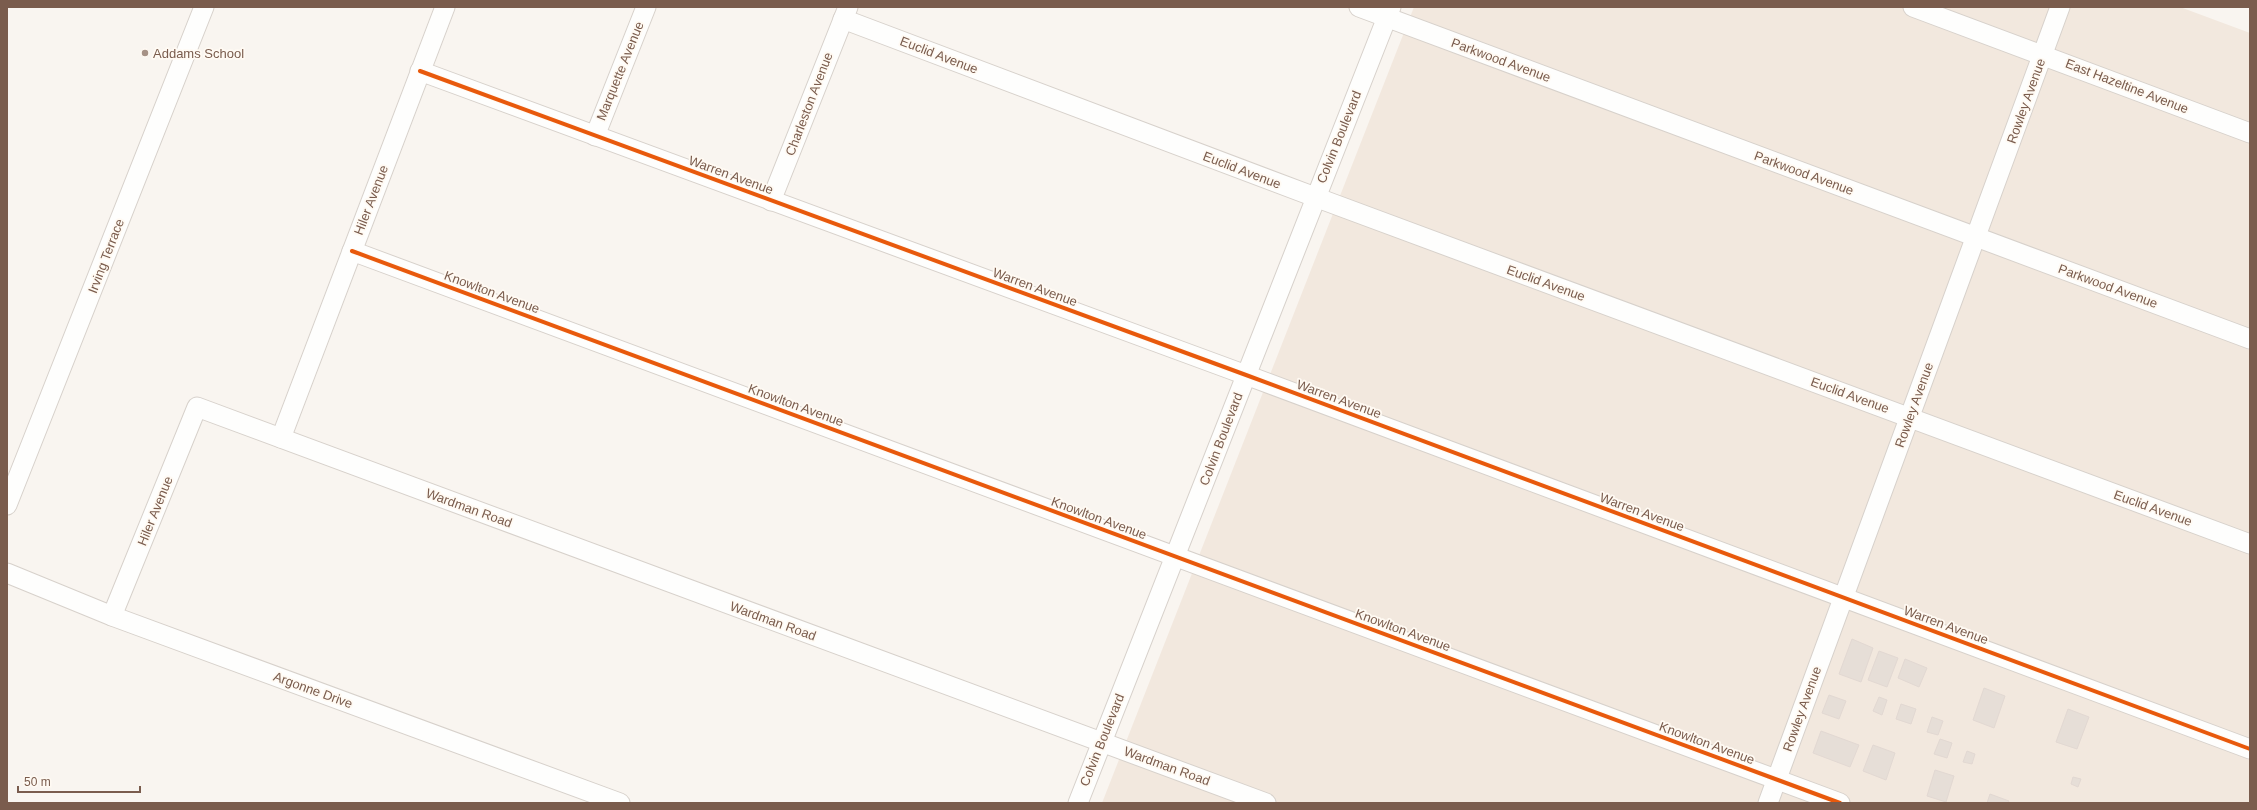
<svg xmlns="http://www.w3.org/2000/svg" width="2257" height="810" font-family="Arial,sans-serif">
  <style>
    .residential { fill: #f2e8de }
    .building { fill: #e6ded7; stroke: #e2d8d2 }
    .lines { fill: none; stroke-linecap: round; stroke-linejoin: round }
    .minor-casing { stroke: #d7d1cb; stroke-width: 21 }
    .minor { stroke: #fefefd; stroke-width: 19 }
    .cycleway-casing { stroke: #fffaf3; stroke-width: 6 }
    .cycleway { stroke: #e8590c; stroke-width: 4 }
    .poi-dot { fill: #a69286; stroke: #fffaf3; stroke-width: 1.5 }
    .labels { text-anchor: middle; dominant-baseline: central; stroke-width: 3.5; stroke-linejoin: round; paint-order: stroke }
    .poi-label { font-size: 13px; fill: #7a5c4d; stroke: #fffaf3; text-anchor: start }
    .street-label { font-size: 13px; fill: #7a5c4d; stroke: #fffaf3 }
  </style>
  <rect width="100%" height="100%" fill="#f9f5f0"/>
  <!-- residential -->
  <path class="residential" d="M1414,7H2180L2250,33V803H1102Z"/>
  <!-- building -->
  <g class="building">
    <path d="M1852,639L1873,648L1861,682L1839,674Z"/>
    <path d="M1879,651L1898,658L1887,687L1868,680Z"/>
    <path d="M1905,659L1927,668L1919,687L1898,678Z"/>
    <path d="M1984,688L2005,696L1994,728L1973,720Z"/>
    <path d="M1829,695L1846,701L1839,719L1822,713Z"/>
    <path d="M1879,697L1887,700L1882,715L1873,711Z"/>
    <path d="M1901,704L1916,709L1911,724L1896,719Z"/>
    <path d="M2068,709L2089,717L2077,749L2056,742Z"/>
    <path d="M1932,717L1943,721L1938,735L1927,732Z"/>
    <path d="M1821,731L1859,745L1850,767L1813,753Z"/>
    <path d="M1940,739L1952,743L1947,758L1934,754Z"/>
    <path d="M1873,745L1895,753L1886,780L1863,771Z"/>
    <path d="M1967,751L1975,754L1972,764L1963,762Z"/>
    <path d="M1935,770L1954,776L1946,802L1927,796Z"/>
    <path d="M2073,777L2081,779L2078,787L2071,784Z"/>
    <path d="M1990,794L2009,801L2008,803H1987Z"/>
  </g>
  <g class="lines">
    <!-- minor casing -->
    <g class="minor-casing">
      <g id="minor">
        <path d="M1359,7L2250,339"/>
        <path d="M1913,7L2250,133"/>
        <path d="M843,19L1315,197L2250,544"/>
        <path d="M420,71L1246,375L2250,749"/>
        <path d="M595,136L646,7"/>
        <path d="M771,201L848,7"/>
        <path d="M352,251L1840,803"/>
        <path d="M281,438L445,7"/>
        <path d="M7,505L204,7"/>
        <path d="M7,573L112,616L620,803"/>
        <path d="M112,616L197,407L1266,803"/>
        <path d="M1078,803L1391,7"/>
        <path d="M1768,803L2060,7"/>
      </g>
    </g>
    <!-- minor -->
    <use href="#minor" class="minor"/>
    <!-- cycleway casing -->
    <g class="cycleway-casing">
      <g id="cycleway">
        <path d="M420,71L1246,375L2250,749"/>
        <path d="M352,251L1840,803"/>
      </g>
    </g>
    <!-- cycleway -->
    <use href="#cycleway" class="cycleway"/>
  </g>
  <!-- markers -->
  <circle class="poi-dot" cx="145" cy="53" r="4"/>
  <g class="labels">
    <!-- poi labels -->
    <g class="poi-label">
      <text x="153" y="53">Addams School</text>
    </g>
    <!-- street labels -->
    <g class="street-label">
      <text transform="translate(939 55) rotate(21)">Euclid Avenue</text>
      <text transform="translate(1501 60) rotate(20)">Parkwood Avenue</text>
      <text transform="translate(620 71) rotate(-68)">Marquette Avenue</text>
      <text transform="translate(2127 86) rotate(21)">East Hazeltine Avenue</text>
      <text transform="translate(2026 101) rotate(-70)">Rowley Avenue</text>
      <text transform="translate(809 104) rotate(-69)">Charleston Avenue</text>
      <text transform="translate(1339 137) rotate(-68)">Colvin Boulevard</text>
      <text transform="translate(1242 170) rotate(21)">Euclid Avenue</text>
      <text transform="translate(1804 173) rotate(20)">Parkwood Avenue</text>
      <text transform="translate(731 175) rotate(20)">Warren Avenue</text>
      <text transform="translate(371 200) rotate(-69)">Hiler Avenue</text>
      <text transform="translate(106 256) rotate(-69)">Irving Terrace</text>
      <text transform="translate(1546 283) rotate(20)">Euclid Avenue</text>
      <text transform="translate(2108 286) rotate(20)">Parkwood Avenue</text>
      <text transform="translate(1035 287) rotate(20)">Warren Avenue</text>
      <text transform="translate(492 292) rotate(20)">Knowlton Avenue</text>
      <text transform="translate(1850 395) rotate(20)">Euclid Avenue</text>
      <text transform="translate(1339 399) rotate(20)">Warren Avenue</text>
      <text transform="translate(796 405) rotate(20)">Knowlton Avenue</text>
      <text transform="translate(1914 405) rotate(-70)">Rowley Avenue</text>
      <text transform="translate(1221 439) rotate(-69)">Colvin Boulevard</text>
      <text transform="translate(469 508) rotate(20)">Wardman Road</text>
      <text transform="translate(2153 508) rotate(20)">Euclid Avenue</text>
      <text transform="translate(155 511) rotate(-68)">Hiler Avenue</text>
      <text transform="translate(1642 512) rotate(20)">Warren Avenue</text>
      <text transform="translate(1099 518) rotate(20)">Knowlton Avenue</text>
      <text transform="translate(773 621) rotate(20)">Wardman Road</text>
      <text transform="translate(1946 625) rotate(20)">Warren Avenue</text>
      <text transform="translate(1403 630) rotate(20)">Knowlton Avenue</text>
      <text transform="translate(313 690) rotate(20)">Argonne Drive</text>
      <text transform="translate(1802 709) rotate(-70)">Rowley Avenue</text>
      <text transform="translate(1102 740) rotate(-68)">Colvin Boulevard</text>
      <text transform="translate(1707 743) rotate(20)">Knowlton Avenue</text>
      <text transform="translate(1167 766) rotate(20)">Wardman Road</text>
    </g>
  </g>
  <!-- border -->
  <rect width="2257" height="810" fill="none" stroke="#7a5c4d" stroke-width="16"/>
  <!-- scale -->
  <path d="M18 786v6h122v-6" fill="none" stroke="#7a5c4d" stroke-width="2"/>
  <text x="24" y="786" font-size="12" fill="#7a5c4d" stroke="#fffaf3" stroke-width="3" paint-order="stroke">50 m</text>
</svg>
